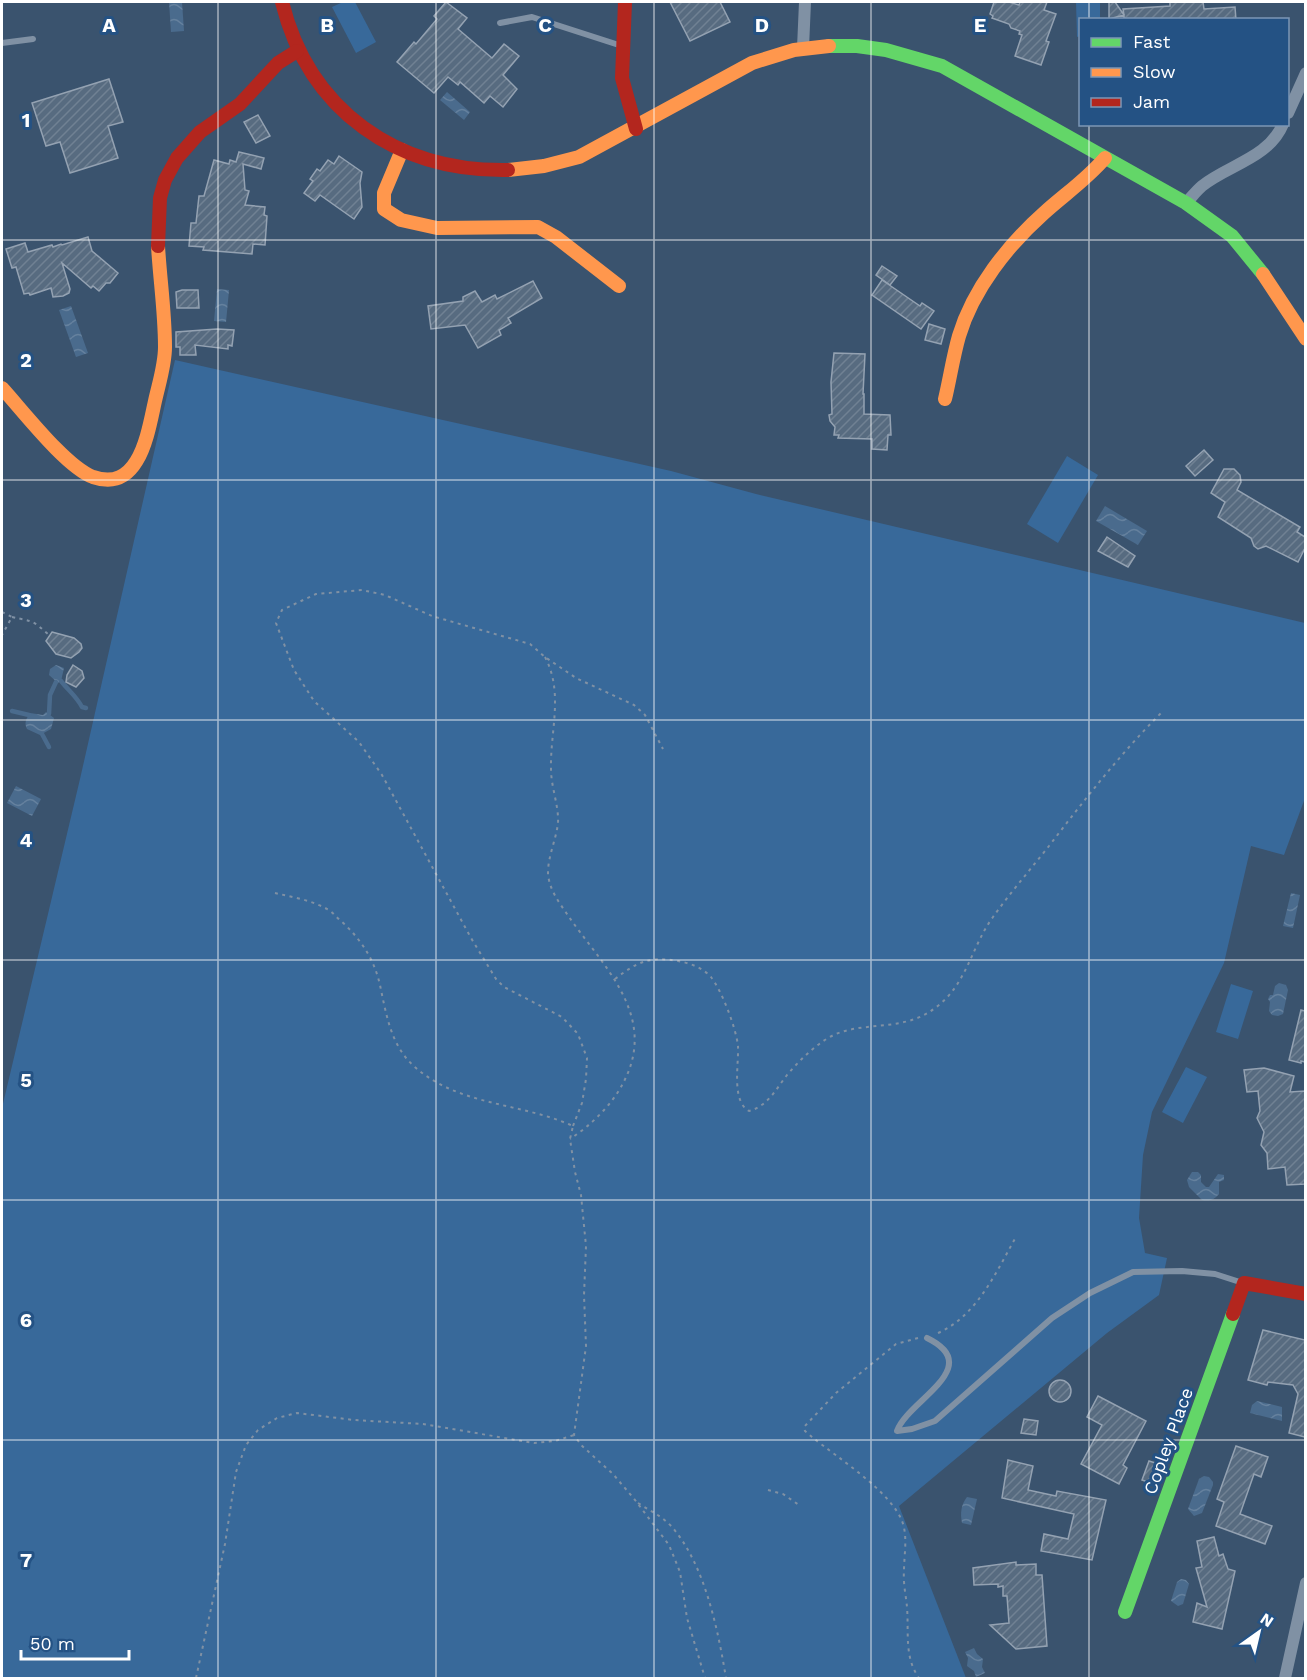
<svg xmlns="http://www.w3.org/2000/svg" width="1307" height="1680" font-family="'Work Sans',sans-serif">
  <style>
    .green { fill: #38699a }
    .water { fill: url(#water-waves) }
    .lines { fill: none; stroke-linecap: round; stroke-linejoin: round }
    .stream { stroke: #4a6b8d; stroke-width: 4.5 }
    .building { fill: url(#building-hatch); stroke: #94a2b2; stroke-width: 1.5 }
    .path { stroke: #8091a4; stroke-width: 2; stroke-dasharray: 3 4.5; stroke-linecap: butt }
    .lane { stroke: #8091a4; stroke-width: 6 }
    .street { stroke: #8091a4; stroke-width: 12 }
    .fast { stroke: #63d668; stroke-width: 14 }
    .slow { stroke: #ff974d; stroke-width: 14 }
    .jam { stroke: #b3261e; stroke-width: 14 }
    .grid { fill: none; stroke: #fff; stroke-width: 1.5; stroke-opacity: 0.55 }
    .labels { text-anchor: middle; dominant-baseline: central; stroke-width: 6; stroke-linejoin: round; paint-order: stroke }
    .street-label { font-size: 18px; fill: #fff; stroke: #245284 }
    .grid-label { font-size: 20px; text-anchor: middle; font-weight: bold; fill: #fff; stroke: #245284; stroke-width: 6; stroke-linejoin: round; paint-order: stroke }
  </style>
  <defs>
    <pattern id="water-waves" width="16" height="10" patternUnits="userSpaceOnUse" patternTransform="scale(1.5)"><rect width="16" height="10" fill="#4a6b8d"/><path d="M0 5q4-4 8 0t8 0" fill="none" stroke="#65819e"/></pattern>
    <pattern id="building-hatch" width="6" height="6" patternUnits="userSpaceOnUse" patternTransform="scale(1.5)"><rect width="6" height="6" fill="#576b80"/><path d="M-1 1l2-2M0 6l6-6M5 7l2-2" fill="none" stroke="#708193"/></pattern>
  </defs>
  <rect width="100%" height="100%" fill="#3a536e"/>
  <!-- green -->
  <g class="green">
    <path d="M343,2H355L376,42L356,53L332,7Z"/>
    <path d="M1076,2H1100V19L1080,20V36L1077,37Z"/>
    <path d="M175,360L671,471L756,494L1305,623V798L1284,855L1251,846L1224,963L1152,1112L1143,1155L1139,1218L1145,1253L1167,1258L1159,1295L1107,1333L899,1506L966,1678H2V1108L80,779Z"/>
    <path d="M1067,456L1098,475L1058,543L1027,524Z"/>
    <path d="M1231,984L1253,991L1238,1039L1216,1032Z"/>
    <path d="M1186,1067L1207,1077L1183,1123L1162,1112Z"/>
  </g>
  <!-- water -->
  <g class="water">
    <path d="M169,2H182L184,31L171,32Z"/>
    <path d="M447,92L470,112L464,120L440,100Z"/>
    <path d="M217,289L229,290L226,322L214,321Z"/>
    <path d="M71,306L88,353L76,357L59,310Z"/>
    <path d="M1105,506L1147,531L1138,545L1096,521Z"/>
    <path d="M56,665L64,668L61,681L58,683L49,675L50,669Z"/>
    <path d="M46,712L54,718L51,729L40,735L27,729C24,723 26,719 30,713L43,715Z"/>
    <path d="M16,786L41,799L32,816L7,803Z"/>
    <path d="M1291,893L1300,895L1293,928L1283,926Z"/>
    <path d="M1279,983L1286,985L1288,990L1283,1014L1278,1016L1272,1015L1269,1011L1270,1002L1268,999L1270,995H1273L1275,986Z"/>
    <path d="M1192,1172H1198L1201,1175V1182L1206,1187H1209L1218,1174L1224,1175V1180L1219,1182V1194C1214,1200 1210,1201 1202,1200L1189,1187L1187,1180Z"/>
    <path d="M1257,1401L1282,1407V1421L1250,1413L1252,1405Z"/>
    <path d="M1204,1476L1209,1477L1213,1482V1485L1202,1513L1194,1516L1188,1509L1199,1479Z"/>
    <path d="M967,1497L977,1499L971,1525L962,1523C960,1513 961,1505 967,1497Z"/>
    <path d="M1181,1579L1186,1580L1189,1584L1183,1604L1178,1606L1171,1601L1177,1582Z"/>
    <path d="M974,1648L977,1654L983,1659L982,1667L985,1673L976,1677L974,1671L967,1666L968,1658L965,1652Z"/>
  </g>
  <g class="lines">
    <!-- stream -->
    <g class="stream">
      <path d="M61,681C68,690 77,697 82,707L86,708"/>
      <path d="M12,711L29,715"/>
      <path d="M49,714L50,695L56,682"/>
      <path d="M42,734L49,747"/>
    </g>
  </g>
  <!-- building -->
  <g class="building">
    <path d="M446,2L467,18L458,29L492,58L504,44L519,56L503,75L517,89L503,107L490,96L484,103L460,82L458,85L448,77L434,93L397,62L414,42L416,44L437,19L434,16Z"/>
    <path d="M670,2H720L730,22L690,41Z"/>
    <path d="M994,2H1009L1019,5L1020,2H1047L1044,10L1056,14L1046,41L1049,42L1041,65L1015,56L1022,35L1019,34L1020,31L1011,28L1009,24L992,18L993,16L990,14Z"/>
    <path d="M1109,2H1115L1124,15L1123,9L1170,6V2H1203L1204,9L1235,7L1236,20H1124V15L1109,19Z"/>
    <path d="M109,79L123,122L108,126L118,158L70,173L60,142L46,146L32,103Z"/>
    <path d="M258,115L270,136L256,143L244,122Z"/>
    <path d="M239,152L264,158L261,169L243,164L245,190L249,191L245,205L265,207L264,215L267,216L265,245L253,244L252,254L203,250L204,247L189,246L191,223H196L199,196H204L214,160L229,164L230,160L236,162Z"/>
    <path d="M339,156L362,172L360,183L362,207L354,219L320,195L315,201L304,193L313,181L310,179L317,169L320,171L328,160L334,164Z"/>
    <path d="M88,237L92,251L118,273L110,283H106L99,291L93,286L91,288L62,263L70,289L69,293L63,296L53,297L51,288L30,295L29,293L24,294L16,267L12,268L6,249L25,243L28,252L52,245L53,247L61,244L62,245Z"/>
    <path d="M882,266L897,276L890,285L876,275Z"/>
    <path d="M882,280L920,306L922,303L934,311L921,329L872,295Z"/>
    <path d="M533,281L542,298L508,318L511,323L499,330L501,335L478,348L465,325L431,329L428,306L463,301V297L475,291L482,302L495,295L497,299Z"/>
    <path d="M182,290H198L199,308H177L176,292Z"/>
    <path d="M929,324L945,329L941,344L925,340Z"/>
    <path d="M217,329L234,330L232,346L228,345V349L195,345L196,355H180V347H176V332Z"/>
    <path d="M834,353L865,354L863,394H864V414L890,415L891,435H888L887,450L872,449V439L838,438L839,435H834L835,427L830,421L829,415L832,414L831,382Z"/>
    <path d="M1204,450L1213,460L1195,476L1186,466Z"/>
    <path d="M1224,469H1234L1240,475L1241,482L1237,490L1300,527L1297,532L1305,537V548L1298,562L1266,546L1258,549L1254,546L1251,538L1218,517L1225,502L1211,493Z"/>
    <path d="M1107,537L1135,556L1128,567L1098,551Z"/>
    <path d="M52,632L74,638L81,644L82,648L79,652L71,658L56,654L46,641Z"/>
    <path d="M73,665L82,671L84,678L76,687L66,682L67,675Z"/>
    <path d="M1301,1010L1305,1011V1062L1301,1061V1063L1289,1060Z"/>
    <path d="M1264,1068L1294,1076L1290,1092L1305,1091V1184L1287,1185L1285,1167L1268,1169L1267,1153L1261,1145L1264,1132L1257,1118L1260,1111L1258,1091L1247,1092L1244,1070Z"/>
    <path d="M1263,1330L1305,1340V1437L1289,1433L1298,1394L1293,1385L1268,1382L1267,1385L1248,1380Z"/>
    <circle cx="1060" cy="1391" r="11"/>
    <path d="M1098,1396L1146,1421L1123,1465L1127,1468L1119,1484L1081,1464L1102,1425L1087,1417Z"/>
    <path d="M1024,1419L1038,1421L1036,1435L1021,1433Z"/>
    <path d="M1236,1446L1268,1457L1261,1477L1254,1474L1240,1514L1272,1526L1265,1544L1216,1526L1224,1502L1217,1499Z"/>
    <path d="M1008,1460L1033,1466L1028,1490L1056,1496L1057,1491L1106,1500L1092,1560L1041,1551L1044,1534L1068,1539L1074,1514L1002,1498Z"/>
    <path d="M1149,1461L1162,1465L1154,1484L1142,1480Z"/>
    <path d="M1214,1537L1219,1556L1223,1554L1228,1569L1235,1571L1222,1629L1193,1622L1197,1603L1207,1607L1196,1568L1202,1567L1197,1541Z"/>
    <path d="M1016,1562V1565L1036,1564V1575H1042L1047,1646L1016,1649L990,1625L1009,1623L1007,1596H1003V1586L998,1587V1584L974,1585L973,1568Z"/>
  </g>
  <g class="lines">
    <!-- path -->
    <g class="path">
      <path d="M2,612L12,617L2,635"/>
      <path d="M12,617C34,622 31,619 49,635"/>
      <path d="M545,657C564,693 550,731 551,769C551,787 559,806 558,823C556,840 548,856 548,873C549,889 558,901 567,914C600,963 655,1011 627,1075C616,1101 593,1124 570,1139"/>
      <path d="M275,893C292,897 311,900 327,909C332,911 336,917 341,921C362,940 376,962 381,990C387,1018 392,1048 416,1068C460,1106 522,1103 573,1126L570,1139L575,1172L581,1195L586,1246L584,1295L586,1346L574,1435L581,1445L613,1474L635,1500L669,1545L680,1572L687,1618L705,1678"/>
      <path d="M615,979C637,962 649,956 678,961C690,963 703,968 711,977C722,991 736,1028 738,1046C739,1064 731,1101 749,1111C768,1106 776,1089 787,1075C799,1061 812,1048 828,1038C860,1019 901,1034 935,1008C967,985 971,947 993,917C1010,893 1030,870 1049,846C1085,799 1121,753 1163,711"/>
      <path d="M573,1126L582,1103L586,1079L587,1058L578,1034L562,1017L504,987L496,979L471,938L382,775L359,742L314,701L294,670L276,623L282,610L316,594L362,590L385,595L432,616L530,644L545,657L576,678L634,705L645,715L663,749"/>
      <path d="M938,1333C977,1316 996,1272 1016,1237"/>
      <path d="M918,1338L896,1344L836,1393L804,1427L805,1431L812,1437C838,1458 890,1491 902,1521C908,1536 904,1555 904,1571C903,1583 906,1596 907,1607C909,1633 904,1657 919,1678"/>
      <path d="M768,1490L783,1494L799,1505"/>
      <path d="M638,1503C650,1511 662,1516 672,1527C705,1565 718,1630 726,1678"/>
      <path d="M196,1678L225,1544L236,1472L246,1445L258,1430L277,1418L297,1413L354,1420L423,1424L534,1443L555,1441L574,1435"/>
    </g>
    <!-- lane -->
    <g class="lane">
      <path d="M500,23L532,17L622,46"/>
      <path d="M2,43L33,39"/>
      <path d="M927,1338C987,1367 907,1401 897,1431L912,1429L935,1421L1052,1318L1090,1293L1133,1272L1182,1271L1215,1274L1243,1283"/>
    </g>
    <!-- street -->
    <g class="street">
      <path d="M803,48L805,2"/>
      <path d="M1288,113L1306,73"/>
      <path d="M1186,203C1191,198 1196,191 1202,186C1228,165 1269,158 1283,124"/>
      <path d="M1285,1678L1306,1583"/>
    </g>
    <!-- fast -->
    <g class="fast">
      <path d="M829,46H857L886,50L942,66L1186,203L1232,236L1263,274"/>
      <path d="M1125,1612L1233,1314"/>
    </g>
    <!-- slow -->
    <g class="slow">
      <path d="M402,150L384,193V209L401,220L437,228L538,227L556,237L619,286"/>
      <path d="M508,170L544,166L579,157L752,63L794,50L829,46"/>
      <path d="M1263,274L1306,339"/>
      <path d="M2,388C23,411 66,467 93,477C140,493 148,432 155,401C159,383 165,365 165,347C165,313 160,280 158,246"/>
      <path d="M945,399C950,378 953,357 959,336C973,289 1008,245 1044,213C1065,194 1086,180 1105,158"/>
    </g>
    <!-- jam -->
    <g class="jam">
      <path d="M282,2C309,111 397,172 508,170"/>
      <path d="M625,2L622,78L636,129"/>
      <path d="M158,246L160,198L165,180L177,158L200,132L240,104L278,63L297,51"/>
      <path d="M1233,1314L1244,1283L1306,1294"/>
    </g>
  </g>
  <!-- grid -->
  <path class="grid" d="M218,2V1678M436,2V1678M654,2V1678M871,2V1678M1089,2V20M1089,124V1678M2,240H1306M2,480H1306M2,720H1306M2,960H1306M2,1200H1306M2,1440H1306"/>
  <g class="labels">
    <!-- street labels -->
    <g class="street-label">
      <text transform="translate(1168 1441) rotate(-70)">Copley Place</text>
    </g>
  </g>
  <g class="grid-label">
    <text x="109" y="32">A</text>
    <text x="327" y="32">B</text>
    <text x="545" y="32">C</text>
    <text x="762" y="32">D</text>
    <text x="980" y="32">E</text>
    <text x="26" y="127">1</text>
    <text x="26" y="367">2</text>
    <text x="26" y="607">3</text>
    <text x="26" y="847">4</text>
    <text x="26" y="1087">5</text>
    <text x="26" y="1327">6</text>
    <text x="26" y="1567">7</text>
  </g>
  <!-- border -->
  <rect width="1307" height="1680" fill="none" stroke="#ffffff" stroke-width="6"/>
  <!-- legend -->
  <rect x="1079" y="18" width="210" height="108" fill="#245284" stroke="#7c97b5" stroke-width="1.5"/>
  <rect x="1091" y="38" width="30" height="9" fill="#63d668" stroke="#7c97b5" stroke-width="1.5"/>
  <text x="1133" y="48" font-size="18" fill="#ffffff">Fast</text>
  <rect x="1091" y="68" width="30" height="9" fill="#ff974d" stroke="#7c97b5" stroke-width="1.5"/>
  <text x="1133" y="78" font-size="18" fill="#ffffff">Slow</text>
  <rect x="1091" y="98" width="30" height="9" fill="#b3261e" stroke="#7c97b5" stroke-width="1.5"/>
  <text x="1133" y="108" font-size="18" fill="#ffffff">Jam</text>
  <!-- north arrow -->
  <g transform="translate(1259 1632) rotate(34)" stroke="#245284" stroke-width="4.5" paint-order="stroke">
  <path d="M0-4.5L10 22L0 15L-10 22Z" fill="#ffffff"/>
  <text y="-9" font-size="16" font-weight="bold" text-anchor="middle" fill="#ffffff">N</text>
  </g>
  <!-- scale -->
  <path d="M21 1650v9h108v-9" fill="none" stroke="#ffffff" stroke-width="3"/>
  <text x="30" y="1650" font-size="18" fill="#ffffff" stroke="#245284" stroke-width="4.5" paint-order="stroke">50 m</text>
</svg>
